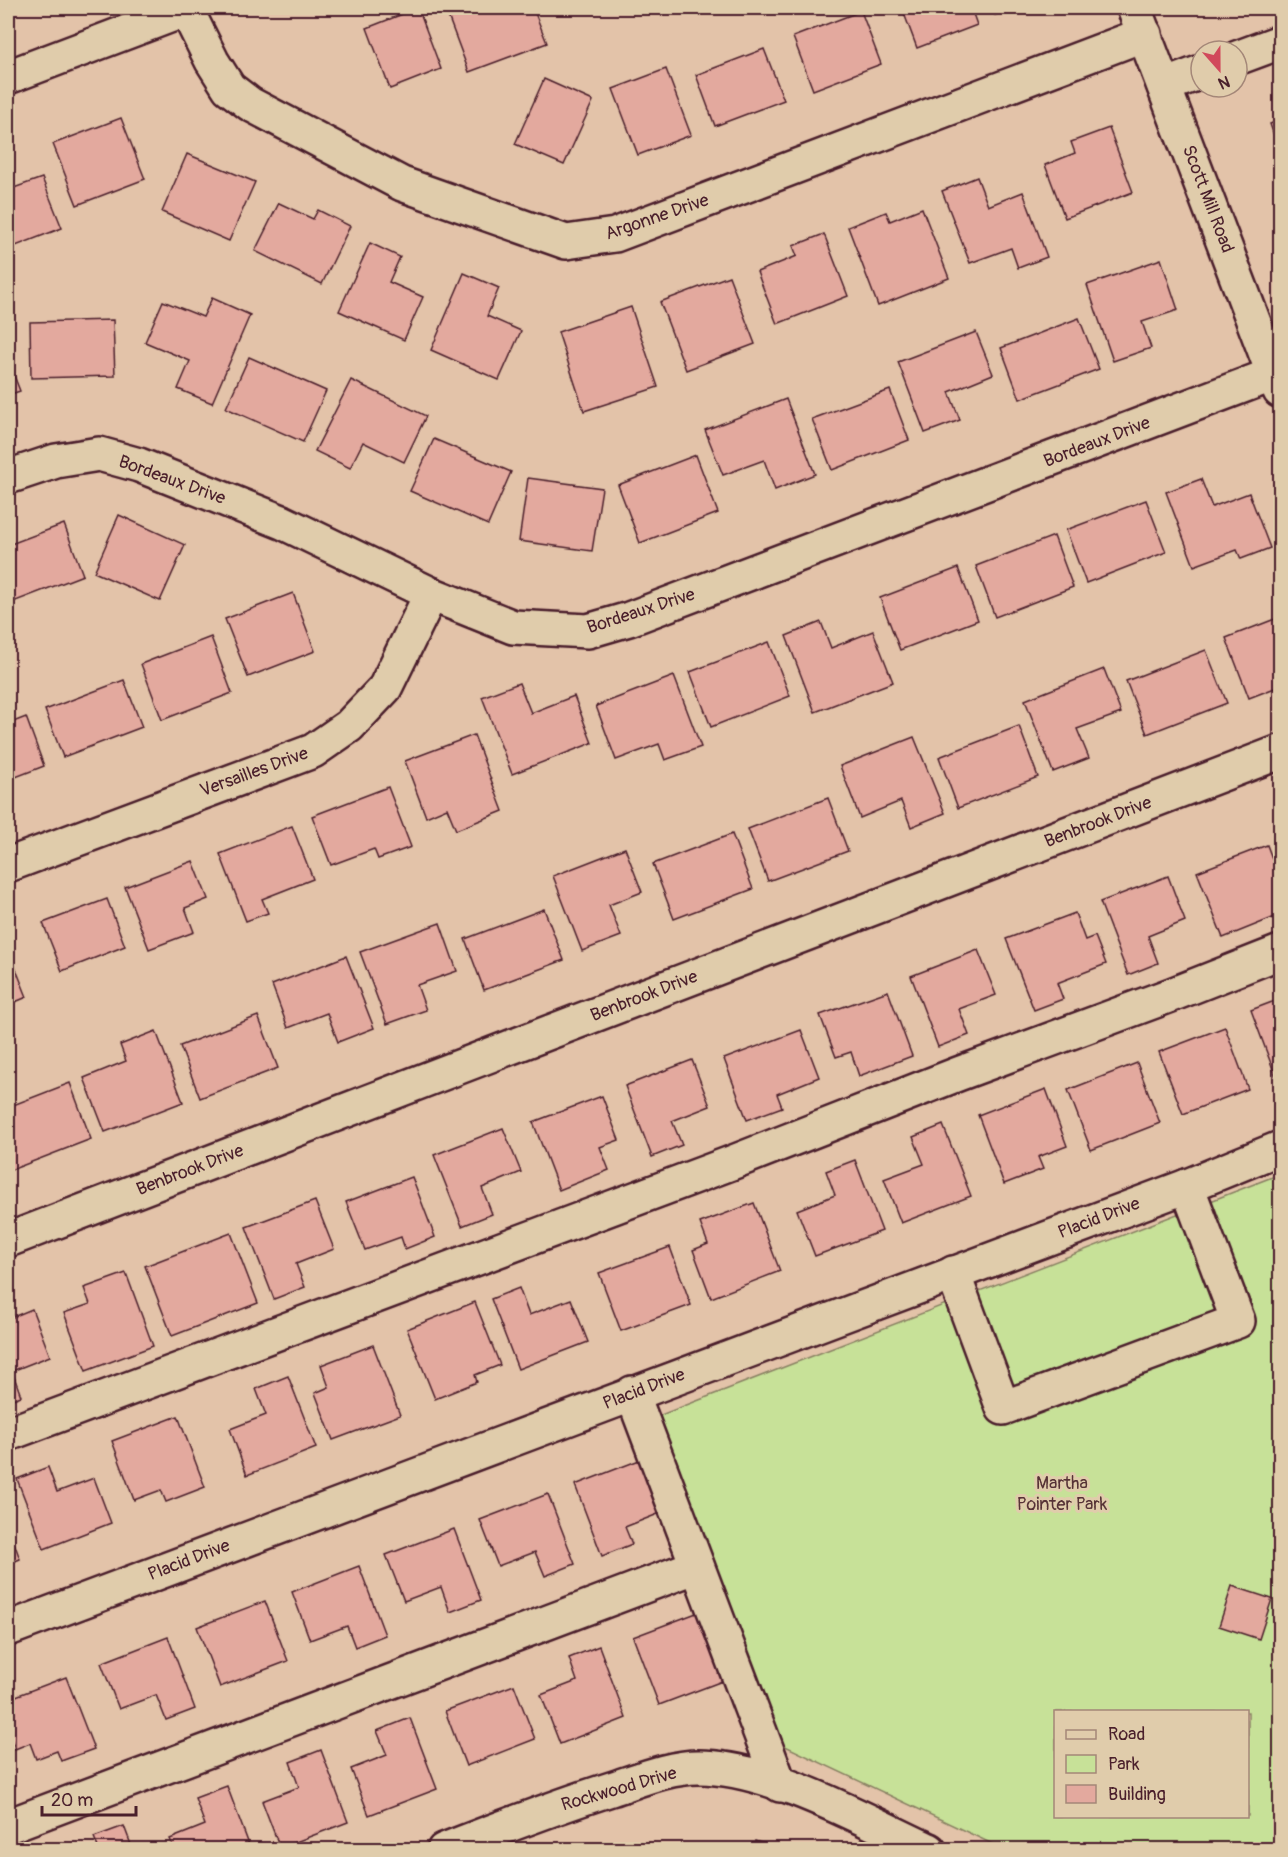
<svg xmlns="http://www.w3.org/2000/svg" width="1288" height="1857" font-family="Pangolin,sans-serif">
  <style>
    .green { fill: #c7e198; stroke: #888062; stroke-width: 1.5; fill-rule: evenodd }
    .building { fill: #e3a99e; stroke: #4a1f2b; stroke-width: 1.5 }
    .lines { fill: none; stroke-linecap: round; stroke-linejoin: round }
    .minor-casing { stroke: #4a1f2b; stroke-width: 38 }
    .minor { stroke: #e0ccab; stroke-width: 33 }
    .labels { text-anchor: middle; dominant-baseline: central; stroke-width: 6; stroke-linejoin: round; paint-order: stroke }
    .street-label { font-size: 18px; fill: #4a1f2b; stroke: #e0ccab }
    .park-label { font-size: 18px; fill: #563236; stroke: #e0ccab }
  </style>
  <rect width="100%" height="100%" fill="#e3c3a9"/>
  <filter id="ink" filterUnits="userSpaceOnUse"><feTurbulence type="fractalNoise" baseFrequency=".0167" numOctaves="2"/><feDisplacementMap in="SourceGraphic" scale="12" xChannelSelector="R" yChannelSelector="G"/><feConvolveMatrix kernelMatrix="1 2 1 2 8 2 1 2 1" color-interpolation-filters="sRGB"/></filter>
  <g filter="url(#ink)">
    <!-- green -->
    <path class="green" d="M1280,1174V1849H1003L764,1736L648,1420ZM1056,1712H1248V1816H1056Z"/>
    <!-- building -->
    <g class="building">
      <path d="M418,8L441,69L390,89L367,28Z"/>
      <path d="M445,8H533L547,43L469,72Z"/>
      <path d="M902,8H971L977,25L917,48Z"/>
      <path d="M992,8H1015L995,15Z"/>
      <path d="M861,11L881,64L813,90L793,37Z"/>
      <path d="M764,49L784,100L715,126L696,75Z"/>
      <path d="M666,69L691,135L638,155L613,89Z"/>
      <path d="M544,79L593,101L564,165L515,144Z"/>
      <path d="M121,118L145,179L77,205L53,144Z"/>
      <path d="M1280,120V153L1270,124Z"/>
      <path d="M1109,128L1133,192L1065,218L1045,165L1075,153L1071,142Z"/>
      <path d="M187,154L255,182L229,241L162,212Z"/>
      <path d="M977,177L988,206L1023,192L1047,257L1018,268L1011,248L970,263L942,191Z"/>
      <path d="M42,178L62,228L8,249V190Z"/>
      <path d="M279,203L313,219L318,210L350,226L322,284L255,251Z"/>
      <path d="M922,208L949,278L878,306L848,227L886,212L890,221Z"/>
      <path d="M824,234L848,296L777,324L757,272L797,256L793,246Z"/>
      <path d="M370,243L400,257L389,282L423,297L404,340L339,311Z"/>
      <path d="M1161,259L1178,310L1142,322L1151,348L1113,361L1087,285Z"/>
      <path d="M464,273L499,288L487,316L521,331L499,380L431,350Z"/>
      <path d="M729,276L755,344L686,370L660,302Z"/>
      <path d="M212,298L250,315L212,403L178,389L190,361L145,342L163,301L203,317Z"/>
      <path d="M631,307L658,387L584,411L558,332Z"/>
      <path d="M1079,318L1099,369L1020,399L1001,348Z"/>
      <path d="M113,320L115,376L31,378L30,322Z"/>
      <path d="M976,332L993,374L949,392L960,420L925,433L898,362Z"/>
      <path d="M249,357L326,391L303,442L226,408Z"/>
      <path d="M8,360L20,391L8,395Z"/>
      <path d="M351,380L426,416L404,462L363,442L350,468L315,451Z"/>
      <path d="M890,390L909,440L832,470L812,419Z"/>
      <path d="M786,399L815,474L775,490L764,460L723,475L705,430Z"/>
      <path d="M434,439L511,472L488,525L410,491Z"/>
      <path d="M696,455L718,513L640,543L618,485Z"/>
      <path d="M528,478L602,488L592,551L519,541Z"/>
      <path d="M1201,479L1212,507L1249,493L1270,548L1241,559L1237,550L1194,566L1166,492Z"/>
      <path d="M1146,500L1166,552L1086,583L1066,530Z"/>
      <path d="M119,515L185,545L160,601L94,572Z"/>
      <path d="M64,524L83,575L8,604V545Z"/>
      <path d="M1054,536L1073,587L995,617L976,566Z"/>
      <path d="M958,568L978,620L900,650L880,598Z"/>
      <path d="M293,593L315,651L248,677L225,619Z"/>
      <path d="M1280,617V686L1249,698L1226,638Z"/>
      <path d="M821,622L831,648L873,631L893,682L815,712L786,636Z"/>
      <path d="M211,637L232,693L162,720L141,664Z"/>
      <path d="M769,642L790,696L711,727L690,672Z"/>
      <path d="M1206,650L1227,703L1147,734L1126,681Z"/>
      <path d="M1104,669L1121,713L1077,729L1089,758L1053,772L1025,700Z"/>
      <path d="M674,676L701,747L665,760L659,744L616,760L596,706Z"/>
      <path d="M124,680L142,727L63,757L45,710Z"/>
      <path d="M519,683L531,713L574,696L592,743L512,774L482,697Z"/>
      <path d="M26,717L44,766L8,780V724Z"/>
      <path d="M1019,726L1038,777L958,808L939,757Z"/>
      <path d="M474,735L503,811L456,830L447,808L426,817L405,761Z"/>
      <path d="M914,737L945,813L911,827L901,801L860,818L840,766Z"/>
      <path d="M388,787L411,847L378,859L374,849L331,865L312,816Z"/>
      <path d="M828,798L848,851L768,881L748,829Z"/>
      <path d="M292,826L313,879L262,899L268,913L246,921L220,854Z"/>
      <path d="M732,834L753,889L674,919L653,864Z"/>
      <path d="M1267,845L1280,880V915L1223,938L1197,872Z"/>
      <path d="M625,848L642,892L609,905L621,936L582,951L553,876Z"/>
      <path d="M193,861L208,899L185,908L194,932L149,949L125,887Z"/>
      <path d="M1168,876L1185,921L1148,936L1158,963L1128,975L1100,902Z"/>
      <path d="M107,899L125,946L62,971L43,923Z"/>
      <path d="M544,909L564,960L484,990L465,939Z"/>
      <path d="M1075,913L1085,940L1095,936L1106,964L1057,983L1063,999L1034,1010L1006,939Z"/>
      <path d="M440,923L457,971L417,985L426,1010L387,1024L360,952Z"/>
      <path d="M8,949L27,997L8,1005Z"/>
      <path d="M978,950L996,995L959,1009L969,1035L938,1047L911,976Z"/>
      <path d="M346,956L374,1028L338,1042L327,1013L288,1028L272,985Z"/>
      <path d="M888,991L912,1056L859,1076L851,1052L836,1057L820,1015Z"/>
      <path d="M1280,999V1075L1276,1077L1251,1010Z"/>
      <path d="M258,1016L278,1068L200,1098L180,1046Z"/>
      <path d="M1225,1027L1248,1089L1183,1114L1159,1052Z"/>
      <path d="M801,1030L819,1077L777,1094L782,1107L747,1120L724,1059Z"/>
      <path d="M156,1031L183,1102L105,1132L84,1078L126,1061L120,1045Z"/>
      <path d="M692,1060L710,1106L672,1121L682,1145L652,1157L625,1086Z"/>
      <path d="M1137,1063L1160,1123L1091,1150L1068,1090Z"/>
      <path d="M70,1083L91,1139L11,1170L8,1161V1107Z"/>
      <path d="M1046,1089L1067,1146L1038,1157L1043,1169L1004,1184L978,1115Z"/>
      <path d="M602,1096L619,1140L600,1147L609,1170L559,1190L533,1122Z"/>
      <path d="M943,1125L971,1196L901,1223L884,1179L924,1164L913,1137Z"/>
      <path d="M503,1128L521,1172L482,1188L492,1214L462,1226L434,1155Z"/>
      <path d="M855,1160L882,1231L815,1256L797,1210L835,1195L826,1171Z"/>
      <path d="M412,1177L435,1237L405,1249L401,1237L365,1250L346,1202Z"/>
      <path d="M315,1201L334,1249L296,1264L305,1287L274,1299L246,1227Z"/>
      <path d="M754,1203L780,1271L711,1298L693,1250L708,1244L700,1223Z"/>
      <path d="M231,1233L258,1303L172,1336L145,1266Z"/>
      <path d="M670,1247L691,1305L621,1331L599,1273Z"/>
      <path d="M126,1273L153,1346L86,1371L64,1313L90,1304L84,1288Z"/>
      <path d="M519,1288L529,1315L571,1299L588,1342L518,1369L491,1299Z"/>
      <path d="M475,1302L500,1365L475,1375L477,1382L435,1399L407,1329Z"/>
      <path d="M32,1309L50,1356L12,1371L21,1396L8,1401V1319Z"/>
      <path d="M373,1345L400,1415L333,1440L315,1393L329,1387L321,1365Z"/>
      <path d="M288,1376L316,1448L247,1475L230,1429L266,1415L256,1389Z"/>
      <path d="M178,1416L205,1487L166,1502L161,1490L134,1500L112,1441Z"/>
      <path d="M642,1459L663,1512L625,1527L632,1544L602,1556L575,1485Z"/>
      <path d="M48,1467L57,1492L94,1478L111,1523L44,1549L17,1479Z"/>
      <path d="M548,1494L575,1564L545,1576L535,1552L498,1566L480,1520Z"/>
      <path d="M8,1526L20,1559L8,1564Z"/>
      <path d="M454,1529L481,1600L450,1612L441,1587L404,1601L386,1555Z"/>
      <path d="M359,1566L385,1635L355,1647L347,1626L310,1640L292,1592Z"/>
      <path d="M1232,1586L1272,1599L1259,1639L1219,1626Z"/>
      <path d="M265,1601L288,1661L220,1687L197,1627Z"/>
      <path d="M699,1612L725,1680L659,1705L633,1637Z"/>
      <path d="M168,1637L195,1709L166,1720L156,1695L119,1709L101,1663Z"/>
      <path d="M599,1646L626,1718L560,1744L541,1695L577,1681L569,1658Z"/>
      <path d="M66,1677L94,1749L61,1761L57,1751L36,1759L30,1743L15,1749L8,1730V1699Z"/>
      <path d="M514,1685L535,1739L466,1766L445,1711Z"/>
      <path d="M410,1718L437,1789L369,1815L351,1769L387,1755L377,1731Z"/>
      <path d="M321,1750L348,1822L280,1848L262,1801L299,1787L290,1762Z"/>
      <path d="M227,1786L251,1850H174L170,1839L205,1825L195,1798Z"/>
      <path d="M124,1826L133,1850H99L94,1837Z"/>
      <path d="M755,1841L781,1850H753Z"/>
    </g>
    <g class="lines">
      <!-- minor casing -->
      <g class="minor-casing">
        <g id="minor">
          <path d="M1134,8L1280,391"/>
          <path d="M186,9L212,61L229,88L250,104L402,184L566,242L615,235L1145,34"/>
          <path d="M1237,58L1280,42"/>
          <path d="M8,77L190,8"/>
          <path d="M1164,86L1201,72"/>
          <path d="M8,477L56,461L99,454L139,465L282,522L431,594L513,627L588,631L629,619L1274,374"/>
          <path d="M8,865L313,751L349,726L385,688L431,594"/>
          <path d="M8,1240L1280,752"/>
          <path d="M953,1273L1003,1408L1238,1321L1187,1186"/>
          <path d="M632,1393L780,1785"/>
          <path d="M8,1434L731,1163L958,1074L1171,995L1280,952"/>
          <path d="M8,1629L1187,1186L1280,1148"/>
          <path d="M8,1826L697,1566"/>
          <path d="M444,1850C500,1828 555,1807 611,1789C639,1780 669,1767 699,1767C770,1767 864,1820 929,1850"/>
        </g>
      </g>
      <!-- minor -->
      <use href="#minor" class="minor"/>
    </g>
  </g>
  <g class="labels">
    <!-- street labels -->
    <g class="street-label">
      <text transform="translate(1208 199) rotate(69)">Scott Mill Road</text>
      <text transform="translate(657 217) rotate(-19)">Argonne Drive</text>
      <text transform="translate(1097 442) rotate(-21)">Bordeaux Drive</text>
      <text transform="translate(172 480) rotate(20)">Bordeaux Drive</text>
      <text transform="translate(641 611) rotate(-18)">Bordeaux Drive</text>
      <text transform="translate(254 772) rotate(-20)">Versailles Drive</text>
      <text transform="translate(1098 822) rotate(-21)">Benbrook Drive</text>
      <text transform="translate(644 996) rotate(-21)">Benbrook Drive</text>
      <text transform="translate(190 1170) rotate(-21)">Benbrook Drive</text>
      <text transform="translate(1099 1218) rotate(-21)">Placid Drive</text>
      <text transform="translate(644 1389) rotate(-21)">Placid Drive</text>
      <text transform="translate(189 1560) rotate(-21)">Placid Drive</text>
      <text transform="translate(619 1789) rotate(-16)">Rockwood Drive</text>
    </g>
    <!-- park labels -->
    <g class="park-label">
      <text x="1062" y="1483">Martha<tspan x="1062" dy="21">Pointer Park</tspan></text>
    </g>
  </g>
  <!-- margin -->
  <rect width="1288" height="1857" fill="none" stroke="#e0ccab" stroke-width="30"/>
  <rect x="15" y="15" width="1258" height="1827" fill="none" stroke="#4a1f2b" stroke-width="2" filter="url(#ink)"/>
  <!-- legend -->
  <rect x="1054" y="1710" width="195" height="108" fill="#e0ccab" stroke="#a48778" stroke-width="1.5"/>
  <rect x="1066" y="1730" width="30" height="9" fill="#e0ccab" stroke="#a48778" stroke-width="1.5"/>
  <text x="1108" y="1740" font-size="18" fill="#4a1f2b">Road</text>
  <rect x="1066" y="1755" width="30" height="18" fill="#c7e198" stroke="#a48778" stroke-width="1.5"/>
  <text x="1108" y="1770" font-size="18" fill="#4a1f2b">Park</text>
  <rect x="1066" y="1785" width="30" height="18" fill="#e3a99e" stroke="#a48778" stroke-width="1.5"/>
  <text x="1108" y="1800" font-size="18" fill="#4a1f2b">Building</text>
  <!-- north arrow -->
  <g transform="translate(1219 69) rotate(159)"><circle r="28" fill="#e0ccab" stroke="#a48778" stroke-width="1.5"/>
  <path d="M0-4.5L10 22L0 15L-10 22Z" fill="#d1495b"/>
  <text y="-9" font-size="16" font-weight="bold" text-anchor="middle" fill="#4a1f2b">N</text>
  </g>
  <!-- scale -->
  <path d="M42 1806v9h94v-9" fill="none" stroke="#4a1f2b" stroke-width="3"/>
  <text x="51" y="1806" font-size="18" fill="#4a1f2b" stroke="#e0ccab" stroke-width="4.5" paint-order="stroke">20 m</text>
</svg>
